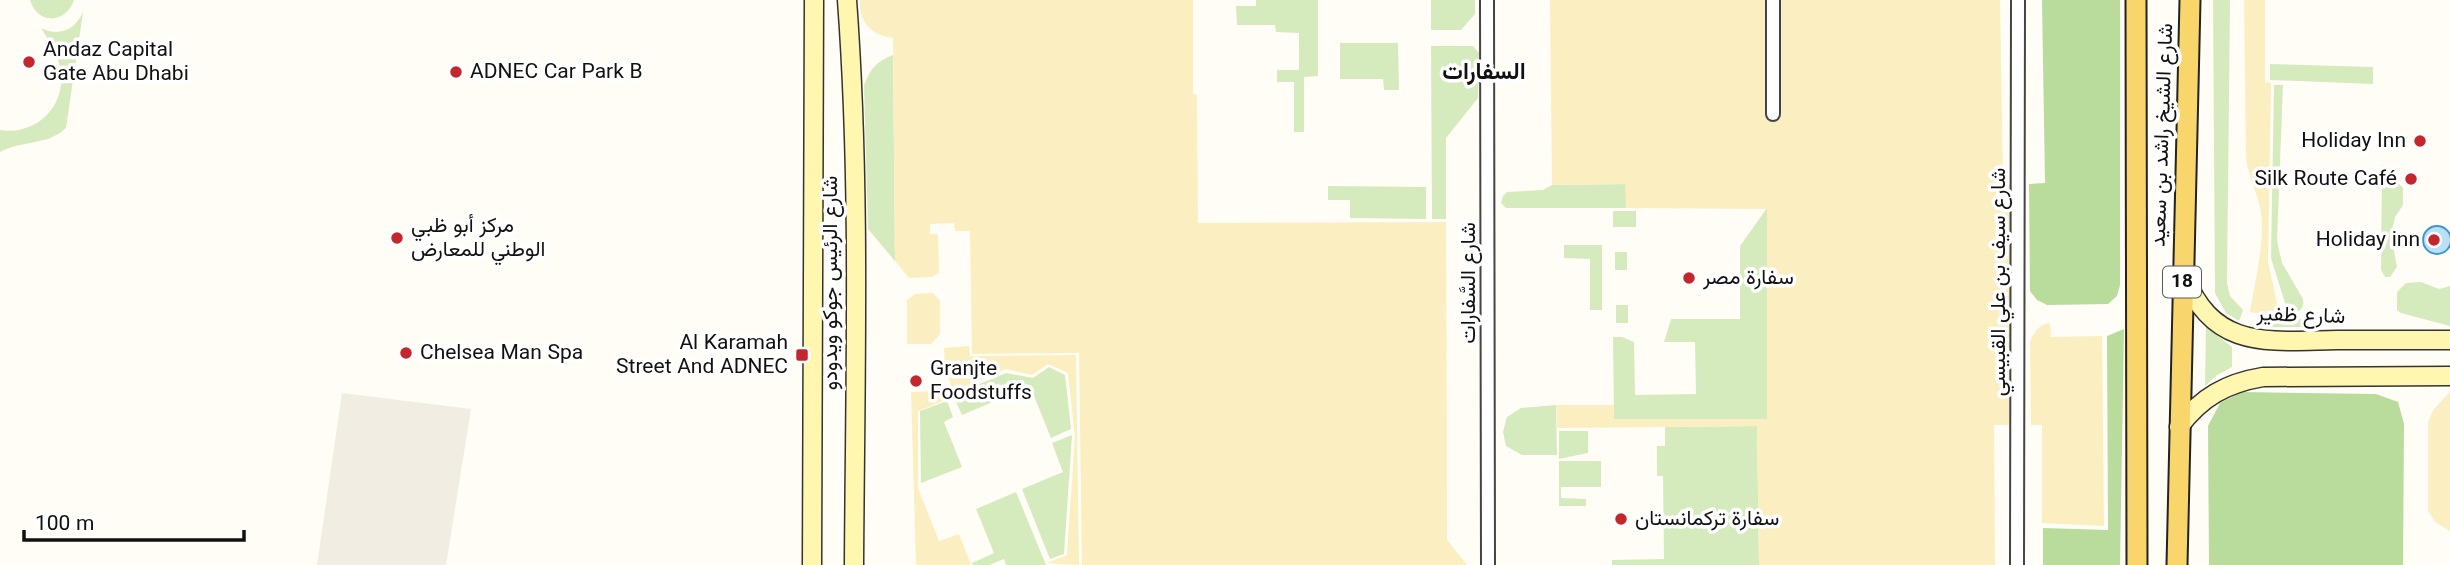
<svg xmlns="http://www.w3.org/2000/svg" width="2450" height="565" font-family="Georgia,Vazirmatn,serif">
  <style>
    .green { fill: #d5ebbd }
    .forest { fill: #b9dc9c }
    .sand { fill: #fbeec1 }
    .plaza { fill: #f1ede2 }
    .water { fill: #b9e0f7; stroke: #3f96cf; stroke-width: 2 }
    .lines { fill: none; stroke-linecap: round; stroke-linejoin: round }
    .street-casing { stroke: #444; stroke-width: 16 }
    .secondary-casing { stroke: #333; stroke-width: 21 }
    .primary-casing { stroke: #222; stroke-width: 23 }
    .street { stroke: #fff; stroke-width: 12 }
    .secondary { stroke: #fff6b0; stroke-width: 18 }
    .primary { stroke: #f9d66b; stroke-width: 19 }
    .poi-dot { fill: #c4262e; stroke: #fff; stroke-width: 2.5 }
    .labels { text-anchor: middle; dominant-baseline: central; stroke-width: 7; stroke-linejoin: round; paint-order: stroke }
    .shield { fill: #fff; stroke: #585858; stroke-width: 2 }
    .shield-label { font-size: 19px; font-weight: bold; fill: #111 }
    .poi-label { font-size: 21px; fill: #111; stroke: #fff; text-anchor: start }
    .street-label { font-size: 21px; fill: #111; stroke: #fff }
    .neighbourhood-label { font-size: 23px; font-weight: bold; fill: #111; stroke: #fff }
  </style>
  <rect width="100%" height="100%" fill="#fffdf5"/>
  <!-- green -->
  <g class="green">
    <path d="M30,0H74C66,24 37,25 30,0Z"/>
    <path d="M1256,0H1318V76L1304,77V132H1294V82H1277V70H1299V33L1276,32L1275,25H1237L1236,6H1256Z"/>
    <path d="M1431,0H1475V14L1461,30H1431Z"/>
    <path d="M2213,0H2230L2227,283L2230,296L2243,310L2239,321L2226,313L2215,293Z"/>
    <path d="M83,12L66,128C47,146 22,140 0,152V130C37,136 68,105 60,67C57,53 49,41 41,28C59,37 75,30 83,12Z"/>
    <path d="M1340,43H1398L1399,90H1384L1383,79H1340Z"/>
    <path d="M1431,46H1473L1479,53L1478,98L1446,138V219H1432Z"/>
    <path d="M893,55L895,261L868,229L864,85C871,68 876,62 893,55Z"/>
    <path d="M2270,64L2373,67V84L2270,80Z"/>
    <path d="M2274,85H2283L2277,241L2282,263L2303,299C2304,307 2302,310 2295,313L2289,311L2286,306L2271,258Z"/>
    <path d="M2382,165L2403,188V205L2395,217L2391,235L2397,267L2390,277H2385L2381,270Z"/>
    <path d="M1626,184V208H1506L1501,203L1503,196L1507,192L1543,190L1552,185Z"/>
    <path d="M1328,186L1426,187V219L1350,218V200H1328Z"/>
    <path d="M1767,208V419H1614L1613,337H1622L1634,342L1635,395L1696,394L1695,342H1664L1671,319H1740V246Z"/>
    <rect x="1613" y="211" width="23" height="16"/>
    <path d="M1564,245H1602V310H1590V259L1564,258Z"/>
    <rect x="1615" y="252" width="12" height="18"/>
    <path d="M2421,282L2439,289L2450,286V326L2401,313L2397,310V292L2406,283Z"/>
    <rect x="1616" y="305" width="12" height="18"/>
    <path d="M2307,319V327H2264V320Z"/>
    <path d="M2206,326L2232,347V367L2217,375L2205,386Z"/>
    <path d="M1049,367L1065,375L1071,429L1051,438L1032,391L1012,400L1009,395L962,415L953,395L1006,373L1033,378Z"/>
    <path d="M947,401L953,417L944,422L962,467L921,483L920,411Z"/>
    <path d="M1556,405L1557,455H1522L1506,446L1503,432L1507,417L1521,408Z"/>
    <path d="M1757,426L1759,565H1612V560L1664,559L1663,476H1657V446H1665V427Z"/>
    <path d="M1559,431H1588V453L1559,459Z"/>
    <path d="M1072,435L1064,554L1050,559L1022,489L1063,472L1052,443Z"/>
    <path d="M1559,461H1601V487H1561V498L1586,499V506H1559Z"/>
    <path d="M1016,492L1046,565H1006L1004,559L989,565H973L972,563L994,553L976,509Z"/>
  </g>
  <!-- forest -->
  <g class="forest">
    <path d="M2042,0H2120V285L2117,296L2108,304L2047,305L2037,300L2030,291L2029,184L2045,183Z"/>
    <path d="M2124,329L2120,565H2043V528L2108,530L2107,336Z"/>
    <path d="M2242,392L2376,394L2398,402L2404,424L2403,565H2209L2208,426L2220,403Z"/>
  </g>
  <!-- sand -->
  <g class="sand">
    <path d="M860,0H1193V94L1197,95L1198,223L1446,222L1447,540L1467,565H1082L1079,353L972,354L970,231H955L954,223L930,224V234H938L939,273L932,277L909,278L895,261L893,38C871,35 859,23 860,0Z"/>
    <path d="M1550,0H2000L2003,184H2012L2009,425H1994L1995,565H1759L1757,426L1557,428L1556,405H1614V419H1767V209L1626,208L1625,184L1552,185Z"/>
    <path d="M2244,0H2265V82L2271,83L2268,262L2280,317L2250,312C2255,280 2265,244 2261,212C2258,193 2248,177 2246,158Z"/>
    <path d="M933,293L940,301V334L931,344H907V300L915,294Z"/>
    <path d="M2050,323L2051,337L2102,336L2104,526L2042,523V425H2031L2030,342C2035,331 2038,325 2050,323Z"/>
    <path d="M969,346L970,356L1076,355L1079,565L1047,563L1067,555L1075,436L1068,373L1048,364L1032,375L1006,369L953,392L945,367L944,348Z"/>
    <path d="M940,391L946,400L918,411V488L939,541L959,534L971,565H916L911,392Z"/>
    <path d="M2450,392V531L2435,522L2428,510V422L2434,409Z"/>
  </g>
  <!-- plaza -->
  <path class="plaza" d="M342,393L471,409L446,565H317Z"/>
  <!-- water -->
  <circle class="water" cx="2437" cy="240" r="14"/>
  <g class="lines">
    <!-- street casing -->
    <g class="street-casing">
      <g id="street">
        <path d="M1487,0L1488,565"/>
        <path d="M1773,0V114"/>
        <path d="M2017,565L2018,0"/>
      </g>
    </g>
    <!-- secondary casing -->
    <g class="secondary-casing">
      <g id="secondary">
        <path d="M847,0C861,188 855,377 854,565"/>
        <path d="M2184,275C2213,351 2269,341 2337,340C2375,340 2412,340 2450,340"/>
        <path d="M2179,427C2201,397 2227,383 2263,377L2450,376"/>
        <path d="M812,565L814,0"/>
      </g>
    </g>
    <!-- primary casing -->
    <g class="primary-casing">
      <g id="primary">
        <path d="M2136,0L2137,565"/>
        <path d="M2177,565L2190,0"/>
      </g>
    </g>
    <!-- street -->
    <use href="#street" class="street"/>
    <!-- secondary -->
    <use href="#secondary" class="secondary"/>
    <!-- primary -->
    <use href="#primary" class="primary"/>
  </g>
  <!-- markers -->
  <g class="poi-dot">
    <circle cx="29" cy="62" r="7"/>
    <circle cx="456" cy="72" r="7"/>
    <circle cx="2420" cy="141" r="7"/>
    <circle cx="2411" cy="179" r="7"/>
    <circle cx="397" cy="238" r="7"/>
    <circle cx="2434" cy="240" r="7"/>
    <circle cx="1689" cy="278" r="7"/>
    <circle cx="406" cy="353" r="7"/>
    <rect x="795" y="348" width="14" height="14" rx="3.5"/>
    <circle cx="916" cy="381" r="7"/>
    <circle cx="1621" cy="519" r="7"/>
  </g>
  <g class="labels">
    <!-- shield labels -->
    <rect class="shield" x="2163" y="266.5" width="38" height="31" rx="5"/>
    <g class="shield-label">
      <text x="2182" y="282">18</text>
    </g>
    <!-- poi labels -->
    <g class="poi-label">
      <text x="43" y="50">Andaz Capital<tspan x="43" dy="24">Gate Abu Dhabi</tspan></text>
      <text x="470" y="72">ADNEC Car Park B</text>
      <text x="2406" y="141" text-anchor="end">Holiday Inn</text>
      <text x="2397" y="179" text-anchor="end">Silk Route Café</text>
      <text x="411" y="226">مركز أبو ظبي<tspan x="411" dy="24">الوطني للمعارض</tspan></text>
      <text x="2420" y="240" text-anchor="end">Holiday inn</text>
      <text x="1703" y="278">سفارة مصر</text>
      <text x="788" y="343" text-anchor="end">Al Karamah<tspan x="788" dy="24">Street And ADNEC</tspan></text>
      <text x="420" y="353">Chelsea Man Spa</text>
      <text x="930" y="369">Granjte<tspan x="930" dy="24">Foodstuffs</tspan></text>
      <text x="1635" y="519">سفارة تركمانستان</text>
    </g>
    <!-- street labels -->
    <g class="street-label">
      <text transform="translate(2163 135) rotate(-88)">شارع الشيخ راشد بن سعيد</text>
      <text transform="translate(1999 282) rotate(-90)">شارع سيف بن علي القبيسي</text>
      <text transform="translate(831 283) rotate(-90)">شارع الرئيس جوكو ويدودو</text>
      <text transform="translate(1469 283) rotate(-90)">شارع السَّفارات</text>
      <text transform="translate(2301 316) rotate(2)">شارع ظفير</text>
    </g>
    <!-- neighbourhood labels -->
    <g class="neighbourhood-label">
      <text x="1484" y="73">السفارات</text>
    </g>
  </g>
  <!-- scale -->
  <path d="M24 530v10h220v-10" fill="none" stroke="#111111" stroke-width="3.5"/>
  <text x="35" y="530" font-size="21" fill="#111111" stroke="#ffffff" stroke-width="5" paint-order="stroke">100 m</text>
</svg>
